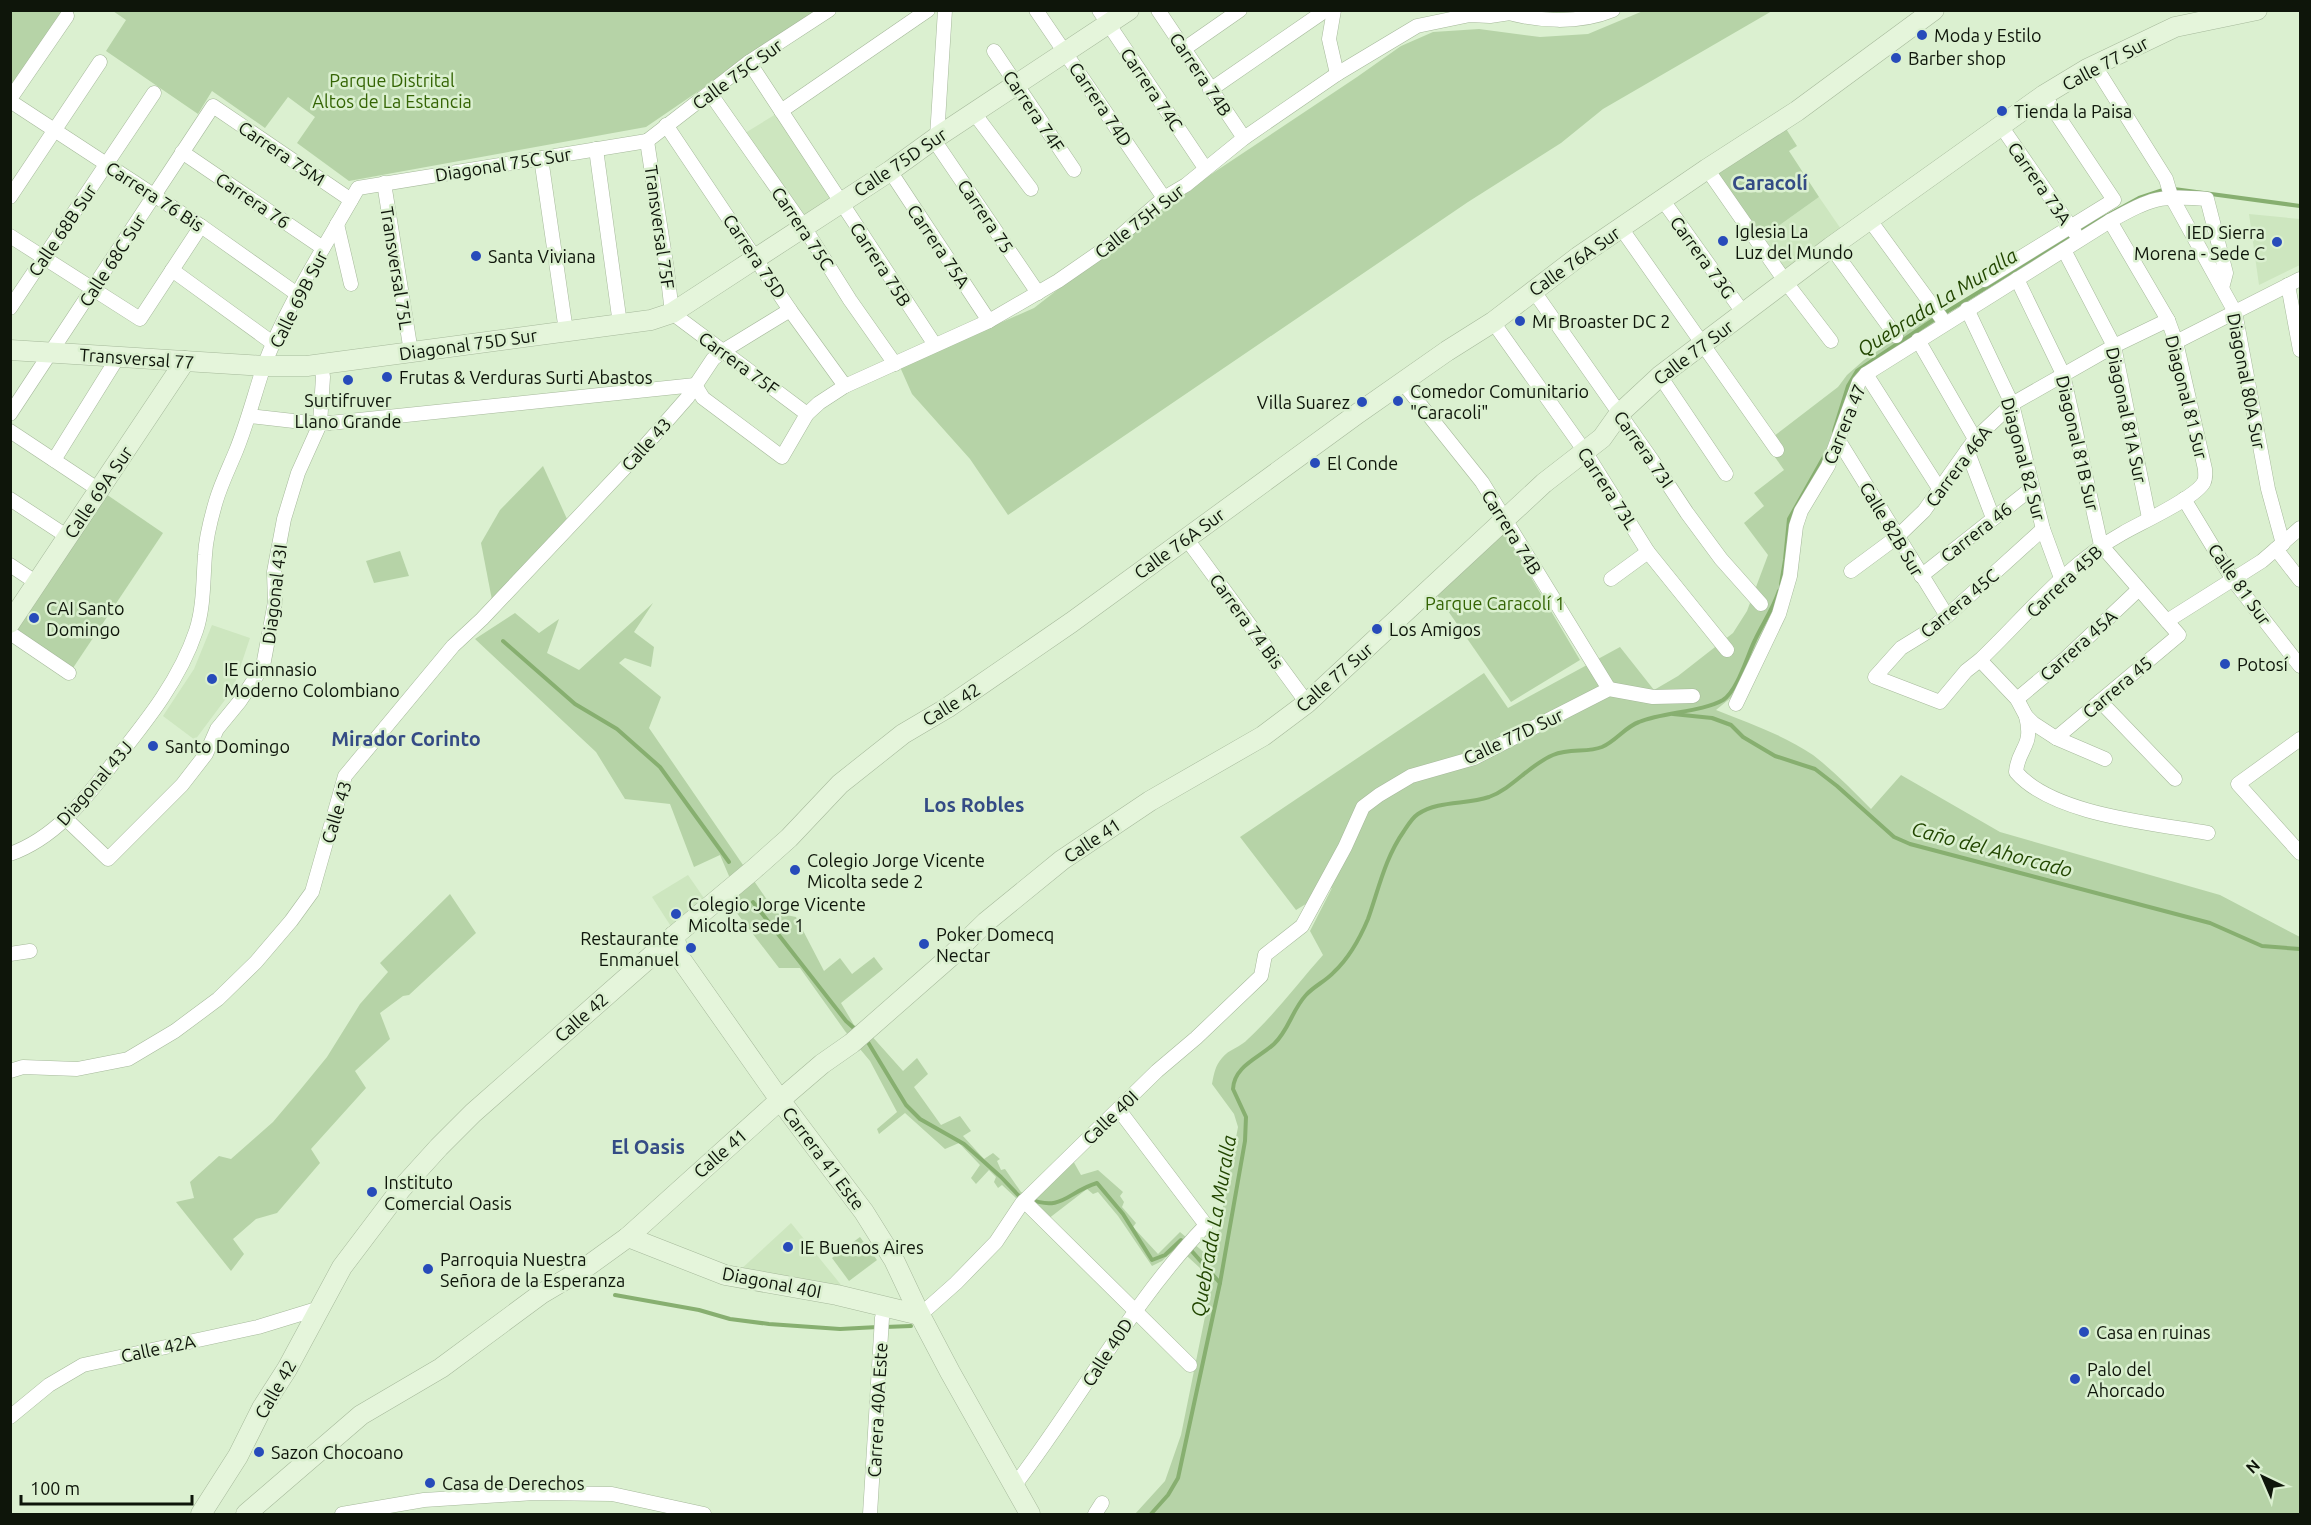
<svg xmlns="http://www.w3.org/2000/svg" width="2311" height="1525" font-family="Ubuntu,sans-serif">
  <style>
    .built { fill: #cde6bf }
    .green { fill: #b6d3a7 }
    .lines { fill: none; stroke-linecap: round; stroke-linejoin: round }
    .stream { stroke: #87af70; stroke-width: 4 }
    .street-casing { stroke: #a6b99b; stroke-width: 15 }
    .secondary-casing { stroke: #a6b99b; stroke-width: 21 }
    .street { stroke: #fff; stroke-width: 14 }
    .secondary { stroke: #e5f5db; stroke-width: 20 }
    .poi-dot { fill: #274bba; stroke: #dbf0d0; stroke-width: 2 }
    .labels { text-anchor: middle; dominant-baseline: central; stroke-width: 5; stroke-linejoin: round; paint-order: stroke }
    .poi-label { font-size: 18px; fill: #0e150a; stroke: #dbf0d0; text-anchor: start }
    .street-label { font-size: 18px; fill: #0e150a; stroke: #dbf0d0 }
    .park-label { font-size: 18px; fill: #346404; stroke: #dbf0d0 }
    .neighbourhood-label { font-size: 20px; font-weight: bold; fill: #344b85; stroke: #dbf0d0 }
    .water-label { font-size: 20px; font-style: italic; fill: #224600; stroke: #dbf0d0 }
  </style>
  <rect width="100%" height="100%" fill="#dbf0d0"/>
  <!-- built -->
  <g class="built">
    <path d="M781,111L836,195L802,219L745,133Z"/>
    <path d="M1819,197L1843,232L1787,271L1763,237Z"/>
    <path d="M2249,214L2300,219V265L2259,285Z"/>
    <path d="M212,625L250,638L233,689L195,740L163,716L194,669Z"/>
    <path d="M688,875L706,901L672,928L652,897Z"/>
    <path d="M791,1223L846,1291L739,1271Z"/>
  </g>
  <!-- green -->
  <g class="green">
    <path d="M11,11H64L11,90Z"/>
    <path d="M113,11H816L646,127L349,181L297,143L315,117L288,97L265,128L212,91L198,114L106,51L126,20Z"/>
    <path d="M1643,11H1772L1603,109L1561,143L1468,202L1008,515L970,459L912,394L900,367L1034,308L1177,197L1357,77L1401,46L1433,32L1479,29L1540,37L1588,34Z"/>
    <path d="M1783,124L1797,146L1789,151L1819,197L1763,237L1712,170Z"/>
    <path d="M1932,314L1939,322L1866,370L1832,448L1789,525V560L1777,606L1733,696L1716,710C1748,723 1784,735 1813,755C1834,771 1852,790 1871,809L1901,775L2000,832L2220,895L2300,937V1514H1135L1165,1481L1181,1435L1210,1292L1200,1268L1177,1247L1162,1261L1152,1266L1118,1216L1098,1192L1093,1194L1087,1189L1048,1219L1028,1200L1016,1198L1002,1185L998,1188L994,1182L996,1177L989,1170L976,1184L971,1178L980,1165L959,1143L945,1149L905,1113L879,1134L877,1129L897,1112L870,1061L845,1031L800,968H779L736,912L738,897L720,855L694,867L670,804L625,799L596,752L475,639L515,613L539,633L559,619L547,653L579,670L653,603L634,632L654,647L651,667L625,658L619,663L661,697L649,728L776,913L796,917L824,971L840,958L852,974L874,957L883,969L841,1003L854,1025L869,1033L903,1071L917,1058L928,1074L914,1087L941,1125L960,1116L971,1131L963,1136L984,1159L993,1153L1000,1159L997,1161L1001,1170L1005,1169L1021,1192L1033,1196L1072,1159L1081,1175L1098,1170L1123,1192L1120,1196L1124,1202L1122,1207L1136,1223L1133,1227L1158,1254L1180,1232L1213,1260L1238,1127L1234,1114L1212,1084C1214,1074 1215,1066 1222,1058C1229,1049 1241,1047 1248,1039C1275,1014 1298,983 1323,955L1310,931L1332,888L1296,910L1240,837L1484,673L1508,708L1620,647L1654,690L1678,676L1733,633L1747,611L1768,555L1744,523L1764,506L1754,493L1784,470L1765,443L1838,387L1847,375L1864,360Z"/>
    <path d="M543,466L567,519L492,600L481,543L500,510Z"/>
    <path d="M103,492L163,533L71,671L11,629Z"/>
    <path d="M1503,530L1580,660L1511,702L1437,595Z"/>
    <path d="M400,551L409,576L374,583L366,561Z"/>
    <path d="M450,894L476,933L409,995L403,996L380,1013L390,1039L355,1071L366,1088L311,1149L320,1163L277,1213L256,1219L233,1239L244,1254L231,1271L176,1202L194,1198L190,1182L219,1156L231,1159L273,1122L300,1090L327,1057L360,1004L388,972L380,963Z"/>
    <path d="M860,1237L877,1260L849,1281L832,1258Z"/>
  </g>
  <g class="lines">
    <!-- stream -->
    <g class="stream">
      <path d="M2174,189L2300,206"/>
      <path d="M2079,231L2139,198L2166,189"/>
      <path d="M1943,314L2072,235"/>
      <path d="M1834,431L1848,386L1857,371L1936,318"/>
      <path d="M1781,584L1785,560L1789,519L1825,455"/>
      <path d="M503,641L575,704L617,729L660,767L729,862"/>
      <path d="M1673,714L1712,718L1731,725L1743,737L1775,756L1815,769L1837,786L1894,837L1910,844L2210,923L2262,946L2300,949"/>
      <path d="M753,902L846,1021L856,1030"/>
      <path d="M866,1039L906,1105L920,1119L964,1144L1001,1177L1018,1195L1022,1197"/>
      <path d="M1029,1199C1063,1212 1067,1192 1097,1183L1123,1214L1152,1260L1165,1255L1181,1240L1184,1243"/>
      <path d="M1189,1248L1220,1283"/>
      <path d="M615,1295L699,1310L730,1319L769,1324L840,1329L878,1327"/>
      <path d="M885,1327L911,1326"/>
      <path d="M1151,1514L1168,1495L1178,1478L1220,1283L1245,1141L1246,1117L1233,1089C1234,1066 1259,1058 1274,1044C1289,1030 1292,1010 1306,995C1314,986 1326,981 1334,972C1349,958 1360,938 1368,919C1379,888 1385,858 1404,831C1408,825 1412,818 1418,814C1439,800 1466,805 1489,797C1513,788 1529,765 1553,755C1570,748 1587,753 1602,747C1616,741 1625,727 1639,722C1664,712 1702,712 1723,700C1738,690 1747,656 1755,640C1763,623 1773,609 1779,591"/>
    </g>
    <!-- street casing -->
    <g class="street-casing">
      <g id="street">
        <path d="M1036,10L1164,198"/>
        <path d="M1099,10L1205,168"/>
        <path d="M1158,10L1244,138"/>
        <path d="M1334,10L1329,39L1337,74"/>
        <path d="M1503,11C1537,22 1579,24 1613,10"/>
        <path d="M1184,49L1240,10"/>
        <path d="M994,51L1074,170"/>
        <path d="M749,62L935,345"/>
        <path d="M2095,66L2166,179L2171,196L2235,312L2268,489L2283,544"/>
        <path d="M1210,90L1326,10"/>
        <path d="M710,93L804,227L850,300L895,364"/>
        <path d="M10,99L67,16"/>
        <path d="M10,101L201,226L297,294"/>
        <path d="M781,111L928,10"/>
        <path d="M974,113L1031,189"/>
        <path d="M666,125L790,310L845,386"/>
        <path d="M2001,126L2075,233"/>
        <path d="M937,137L945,10"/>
        <path d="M934,140L1038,293"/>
        <path d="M647,141L667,270L672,313L807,414"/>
        <path d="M647,141L749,62L829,10"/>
        <path d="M596,149L620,324"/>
        <path d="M182,152L323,248"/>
        <path d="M541,158L566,331"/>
        <path d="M1707,169L1785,281L1831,341"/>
        <path d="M890,171L989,321"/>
        <path d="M384,183L411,352"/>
        <path d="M10,197L100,62"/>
        <path d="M1662,199L1744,314"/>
        <path d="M1869,219L1945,323"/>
        <path d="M337,224L351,284"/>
        <path d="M1621,228L1777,450"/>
        <path d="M10,236L140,319L201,226"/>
        <path d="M1831,247L1896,336"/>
        <path d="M2064,250L2114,346L2149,518"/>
        <path d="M172,270L274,344"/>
        <path d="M2017,279L2063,374L2101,545L2179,635L2056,738"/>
        <path d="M1984,280L2114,200L2044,95"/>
        <path d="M2288,285L2300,350"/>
        <path d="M1533,290L1652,460L1687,513L1721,559L1761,604"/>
        <path d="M10,308L154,93"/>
        <path d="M1967,309L2012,404L2043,529L2061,578"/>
        <path d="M1493,322L1586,453L1648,552L1727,650"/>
        <path d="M1918,340L1975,439"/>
        <path d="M2176,342L2300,279"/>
        <path d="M1866,374L1940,490"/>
        <path d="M1660,376L1726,474"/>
        <path d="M1403,383L1482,482L1609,689"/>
        <path d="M695,385L703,398L782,457L807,414L819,403L845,386L989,321L1058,281L1110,245L1164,198L1186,185L1244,138L1337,74L1417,26L1470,15L1490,16L1510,13"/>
        <path d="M10,414L213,106L351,200"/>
        <path d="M249,416L320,424L695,385"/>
        <path d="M10,431L99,490"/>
        <path d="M1839,441L1947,616"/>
        <path d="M1967,450L1993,518"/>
        <path d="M54,460L118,357"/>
        <path d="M10,499L68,537"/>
        <path d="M2184,499L2233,580L2300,666"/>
        <path d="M2043,529L1947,616L1927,632L1901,648L1875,677L1940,702L1966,671L1980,660C2026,616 2067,564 2123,533C2140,523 2196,498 2204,482C2206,478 2205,473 2205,469L2176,342L2168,320L2110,221"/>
        <path d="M1186,538L1307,703"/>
        <path d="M2276,549L2300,580"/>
        <path d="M10,565L37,583"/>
        <path d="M1851,571L1897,537L1924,511L1975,439L2012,404L2114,346L2168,320"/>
        <path d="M1921,576L2032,488"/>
        <path d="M1611,579L1648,552"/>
        <path d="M2167,621L2262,561L2300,528"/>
        <path d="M10,633L69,673"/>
        <path d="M1980,660L2017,699L2026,716L2033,723L2056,738L2105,759"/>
        <path d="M2017,699L2066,658L2139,589"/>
        <path d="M2100,701L2175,779"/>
        <path d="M1736,704L1779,614L1790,576L1796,526L1801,511L1828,466L1859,382L1866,374L2110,221C2152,198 2159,195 2207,199L2226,273L2222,288"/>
        <path d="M2026,716C2034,748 2018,747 2016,772C2053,815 2153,823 2208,833"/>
        <path d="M2300,739L2238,784L2300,853"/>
        <path d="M66,819L108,859L182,785L206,754L217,729L240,701L263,666L275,602L274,572L284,519L298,473L320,424L323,377L321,365"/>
        <path d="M10,854C58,837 87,796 117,758C148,719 180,679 196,631C204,607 203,580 205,555C206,537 211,518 216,501C221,484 229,468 236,451C247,424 254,396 263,369C285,307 326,245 358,188L647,141"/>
        <path d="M10,954L30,951"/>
        <path d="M10,1071L23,1067L77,1069L128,1059L175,1031L218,999L256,962L291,921L312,892L345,776L453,646L482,619L637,455L687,398L713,359L723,351L790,310"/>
        <path d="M1024,1201L1190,1365"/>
        <path d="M920,1315L956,1283L996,1242L1022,1203L1157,1071L1196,1038L1261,976L1265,955L1302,926L1345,847L1363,807L1379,795L1411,776L1474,758L1609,689L1653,697L1693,696"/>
        <path d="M10,1417L49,1385L83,1365L258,1327L320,1308"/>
        <path d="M1014,1486C1080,1400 1131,1303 1206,1225L1119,1110"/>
        <path d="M342,1514L424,1500L534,1493L612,1494L704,1514"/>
        <path d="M870,1514L882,1318L886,1306"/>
        <path d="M1095,1514L1102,1503"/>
      </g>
    </g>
    <!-- secondary casing -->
    <g class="secondary-casing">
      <g id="secondary">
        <path d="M10,350L264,366H307L651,320L672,313L890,171L937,137L1129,10"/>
        <path d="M10,623L185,361"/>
        <path d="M674,936L680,958L780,1100L864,1212L894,1260L920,1315L950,1372L1030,1514"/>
        <path d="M628,1237L725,1275L837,1295L920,1315"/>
        <path d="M201,1514L238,1456L262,1408L287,1369L342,1267L401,1189L439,1147L473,1113L674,936L753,870L789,838L840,784L903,734L947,708L1072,622L1357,414L1447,351L1493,322L1578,257L1707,169L1797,111L1934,10"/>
        <path d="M246,1514L361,1415L441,1368L541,1294L585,1268L628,1237L780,1100L822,1064L852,1043L950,957L986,922L1062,860L1150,801L1263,736L1307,703L1544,483L1602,438L1619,414L1660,376L1831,247L2044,95L2087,69L2175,27L2257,10"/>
      </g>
    </g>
    <!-- street -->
    <use href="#street" class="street"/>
    <!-- secondary -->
    <use href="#secondary" class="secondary"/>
  </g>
  <!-- markers -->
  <g class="poi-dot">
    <circle cx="1922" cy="35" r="6"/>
    <circle cx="1896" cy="58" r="6"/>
    <circle cx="2002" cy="111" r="6"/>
    <circle cx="1723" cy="241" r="6"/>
    <circle cx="2277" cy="242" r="6"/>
    <circle cx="476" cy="256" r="6"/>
    <circle cx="1520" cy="321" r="6"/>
    <circle cx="387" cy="377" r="6"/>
    <circle cx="348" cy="380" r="6"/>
    <circle cx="1398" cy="401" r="6"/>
    <circle cx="1362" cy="402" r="6"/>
    <circle cx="1315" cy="463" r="6"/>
    <circle cx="34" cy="618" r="6"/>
    <circle cx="1377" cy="629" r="6"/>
    <circle cx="2225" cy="664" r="6"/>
    <circle cx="212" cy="679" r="6"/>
    <circle cx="153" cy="746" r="6"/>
    <circle cx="795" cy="870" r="6"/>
    <circle cx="676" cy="914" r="6"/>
    <circle cx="924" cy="944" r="6"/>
    <circle cx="691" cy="948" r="6"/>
    <circle cx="372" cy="1192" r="6"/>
    <circle cx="788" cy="1247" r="6"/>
    <circle cx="428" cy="1269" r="6"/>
    <circle cx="2084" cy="1332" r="6"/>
    <circle cx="2075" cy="1379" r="6"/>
    <circle cx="259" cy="1452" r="6"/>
    <circle cx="430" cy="1483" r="6"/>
  </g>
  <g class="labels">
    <!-- poi labels -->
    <g class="poi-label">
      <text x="1934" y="35">Moda y Estilo</text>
      <text x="1908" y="58">Barber shop</text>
      <text x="2014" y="111">Tienda la Paisa</text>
      <text x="1735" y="231">Iglesia La<tspan x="1735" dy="21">Luz del Mundo</tspan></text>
      <text x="2265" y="232" text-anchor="end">IED Sierra<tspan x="2265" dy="21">Morena - Sede C</tspan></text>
      <text x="488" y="256">Santa Viviana</text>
      <text x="1532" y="321">Mr Broaster DC 2</text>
      <text x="399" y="377">Frutas &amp; Verduras Surti Abastos</text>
      <text x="1410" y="391">Comedor Comunitario<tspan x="1410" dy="21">"Caracoli"</tspan></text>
      <text x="348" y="400" text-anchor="middle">Surtifruver<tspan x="348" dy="21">Llano Grande</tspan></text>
      <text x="1350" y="402" text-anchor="end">Villa Suarez</text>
      <text x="1327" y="463">El Conde</text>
      <text x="46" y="608">CAI Santo<tspan x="46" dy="21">Domingo</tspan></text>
      <text x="1389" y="629">Los Amigos</text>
      <text x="2237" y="664">Potosí</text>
      <text x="224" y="669">IE Gimnasio<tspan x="224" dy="21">Moderno Colombiano</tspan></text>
      <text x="165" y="746">Santo Domingo</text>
      <text x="807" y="860">Colegio Jorge Vicente<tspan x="807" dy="21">Micolta sede 2</tspan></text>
      <text x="688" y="904">Colegio Jorge Vicente<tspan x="688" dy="21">Micolta sede 1</tspan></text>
      <text x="936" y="934">Poker Domecq<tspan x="936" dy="21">Nectar</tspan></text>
      <text x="679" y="938" text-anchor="end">Restaurante<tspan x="679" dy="21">Enmanuel</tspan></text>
      <text x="384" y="1182">Instituto<tspan x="384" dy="21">Comercial Oasis</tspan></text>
      <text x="800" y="1247">IE Buenos Aires</text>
      <text x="440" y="1259">Parroquia Nuestra<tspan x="440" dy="21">Señora de la Esperanza</tspan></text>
      <text x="2096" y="1332">Casa en ruinas</text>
      <text x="2087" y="1369">Palo del<tspan x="2087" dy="21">Ahorcado</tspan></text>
      <text x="271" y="1452">Sazon Chocoano</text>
      <text x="442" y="1483">Casa de Derechos</text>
    </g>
    <!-- street labels -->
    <g class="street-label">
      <text transform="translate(2105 63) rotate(-28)">Calle 77 Sur</text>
      <text transform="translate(737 74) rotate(-36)">Calle 75C Sur</text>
      <text transform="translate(1201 74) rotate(56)">Carrera 74B</text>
      <text transform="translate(1152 89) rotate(56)">Carrera 74C</text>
      <text transform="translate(1101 104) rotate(56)">Carrera 74D</text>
      <text transform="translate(1034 111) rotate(56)">Carrera 74F</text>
      <text transform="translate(282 153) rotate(34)">Carrera 75M</text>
      <text transform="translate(900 162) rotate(-34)">Calle 75D Sur</text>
      <text transform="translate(503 164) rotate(-9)">Diagonal 75C Sur</text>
      <text transform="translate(2040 183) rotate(55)">Carrera 73A</text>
      <text transform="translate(155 196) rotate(33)">Carrera 76 Bis</text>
      <text transform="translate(253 200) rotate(34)">Carrera 76</text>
      <text transform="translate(986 216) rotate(56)">Carrera 75</text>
      <text transform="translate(1139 221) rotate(-38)">Calle 75H Sur</text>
      <text transform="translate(660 227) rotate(82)">Transversal 75F</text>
      <text transform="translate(803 228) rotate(56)">Carrera 75C</text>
      <text transform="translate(62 230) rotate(-56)">Calle 68B Sur</text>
      <text transform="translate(939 246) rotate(56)">Carrera 75A</text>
      <text transform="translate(755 256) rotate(56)">Carrera 75D</text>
      <text transform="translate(1703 257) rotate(54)">Carrera 73G</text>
      <text transform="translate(112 260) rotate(-57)">Calle 68C Sur</text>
      <text transform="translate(1574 261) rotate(-35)">Calle 76A Sur</text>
      <text transform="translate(881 264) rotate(57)">Carrera 75B</text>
      <text transform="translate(397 268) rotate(81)">Transversal 75L</text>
      <text transform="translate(298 299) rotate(-63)">Calle 69B Sur</text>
      <text transform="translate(468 344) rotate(-8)">Diagonal 75D Sur</text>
      <text transform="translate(1693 352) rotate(-37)">Calle 77 Sur</text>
      <text transform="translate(137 358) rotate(4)">Transversal 77</text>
      <text transform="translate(739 363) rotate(36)">Carrera 75F</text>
      <text transform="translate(2247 381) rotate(79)">Diagonal 80A Sur</text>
      <text transform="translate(2187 397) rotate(76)">Diagonal 81 Sur</text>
      <text transform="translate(2127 415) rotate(78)">Diagonal 81A Sur</text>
      <text transform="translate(1844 424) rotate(-68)">Carrera 47</text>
      <text transform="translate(2078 443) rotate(77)">Diagonal 81B Sur</text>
      <text transform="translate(646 444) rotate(-48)">Calle 43</text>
      <text transform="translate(1644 449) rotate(55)">Carrera 73I</text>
      <text transform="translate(2024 459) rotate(75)">Diagonal 82 Sur</text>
      <text transform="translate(1958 466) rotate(-53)">Carrera 46A</text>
      <text transform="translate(1608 488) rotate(57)">Carrera 73L</text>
      <text transform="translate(98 492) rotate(-56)">Calle 69A Sur</text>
      <text transform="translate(1892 529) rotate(59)">Calle 82B Sur</text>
      <text transform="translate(1512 532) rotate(58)">Carrera 74B</text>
      <text transform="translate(1976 532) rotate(-38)">Carrera 46</text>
      <text transform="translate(1179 543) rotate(-36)">Calle 76A Sur</text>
      <text transform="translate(2064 581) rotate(-43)">Carrera 45B</text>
      <text transform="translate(2240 584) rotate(55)">Calle 81 Sur</text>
      <text transform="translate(274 594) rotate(-83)">Diagonal 43I</text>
      <text transform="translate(1959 603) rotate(-40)">Carrera 45C</text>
      <text transform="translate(1247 621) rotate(54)">Carrera 74 Bis</text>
      <text transform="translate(2078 645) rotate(-42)">Carrera 45A</text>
      <text transform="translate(1334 677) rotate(-41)">Calle 77 Sur</text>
      <text transform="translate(2117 687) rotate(-40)">Carrera 45</text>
      <text transform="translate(951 704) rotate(-32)">Calle 42</text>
      <text transform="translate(1513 736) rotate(-25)">Calle 77D Sur</text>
      <text transform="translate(94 783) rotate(-49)">Diagonal 43J</text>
      <text transform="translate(336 812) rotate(-73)">Calle 43</text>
      <text transform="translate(1092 840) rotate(-34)">Calle 41</text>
      <text transform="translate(581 1017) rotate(-41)">Calle 42</text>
      <text transform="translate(1110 1117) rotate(-44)">Calle 40I</text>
      <text transform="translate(720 1153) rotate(-41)">Calle 41</text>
      <text transform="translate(824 1158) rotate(53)">Carrera 41 Este</text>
      <text transform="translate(772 1282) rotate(11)">Diagonal 40I</text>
      <text transform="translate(158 1348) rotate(-12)">Calle 42A</text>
      <text transform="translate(1107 1352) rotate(-57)">Calle 40D</text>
      <text transform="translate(275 1389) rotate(-60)">Calle 42</text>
      <text transform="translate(877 1410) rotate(-87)">Carrera 40A Este</text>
    </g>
    <!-- park labels -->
    <g class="park-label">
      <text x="392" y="80">Parque Distrital<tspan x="392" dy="21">Altos de La Estancia</tspan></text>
      <text x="1495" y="603">Parque Caracolí 1</text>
    </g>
    <!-- neighbourhood labels -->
    <g class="neighbourhood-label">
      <text x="1770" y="182">Caracolí</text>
      <text x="406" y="738">Mirador Corinto</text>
      <text x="974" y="804">Los Robles</text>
      <text x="648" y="1146">El Oasis</text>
    </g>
    <!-- water labels -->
    <g class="water-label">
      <text transform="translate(1937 302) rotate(-32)">Quebrada La Muralla</text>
      <text transform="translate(1992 849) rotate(15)">Caño del Ahorcado</text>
      <text transform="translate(1213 1226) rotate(-80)">Quebrada La Muralla</text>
    </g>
  </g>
  <!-- border -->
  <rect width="2311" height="1525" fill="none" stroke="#0e150a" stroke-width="24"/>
  <!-- north arrow -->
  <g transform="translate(2263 1477) rotate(316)" stroke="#dbf0d0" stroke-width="4.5" paint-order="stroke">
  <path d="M0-4.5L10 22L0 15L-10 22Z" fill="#0e150a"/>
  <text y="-9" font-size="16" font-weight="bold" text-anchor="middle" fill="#0e150a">N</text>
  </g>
  <!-- scale -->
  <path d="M21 1495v9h171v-9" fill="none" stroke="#0e150a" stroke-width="3"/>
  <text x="30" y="1495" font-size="18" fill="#0e150a" stroke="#dbf0d0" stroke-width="4.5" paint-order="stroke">100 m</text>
</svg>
